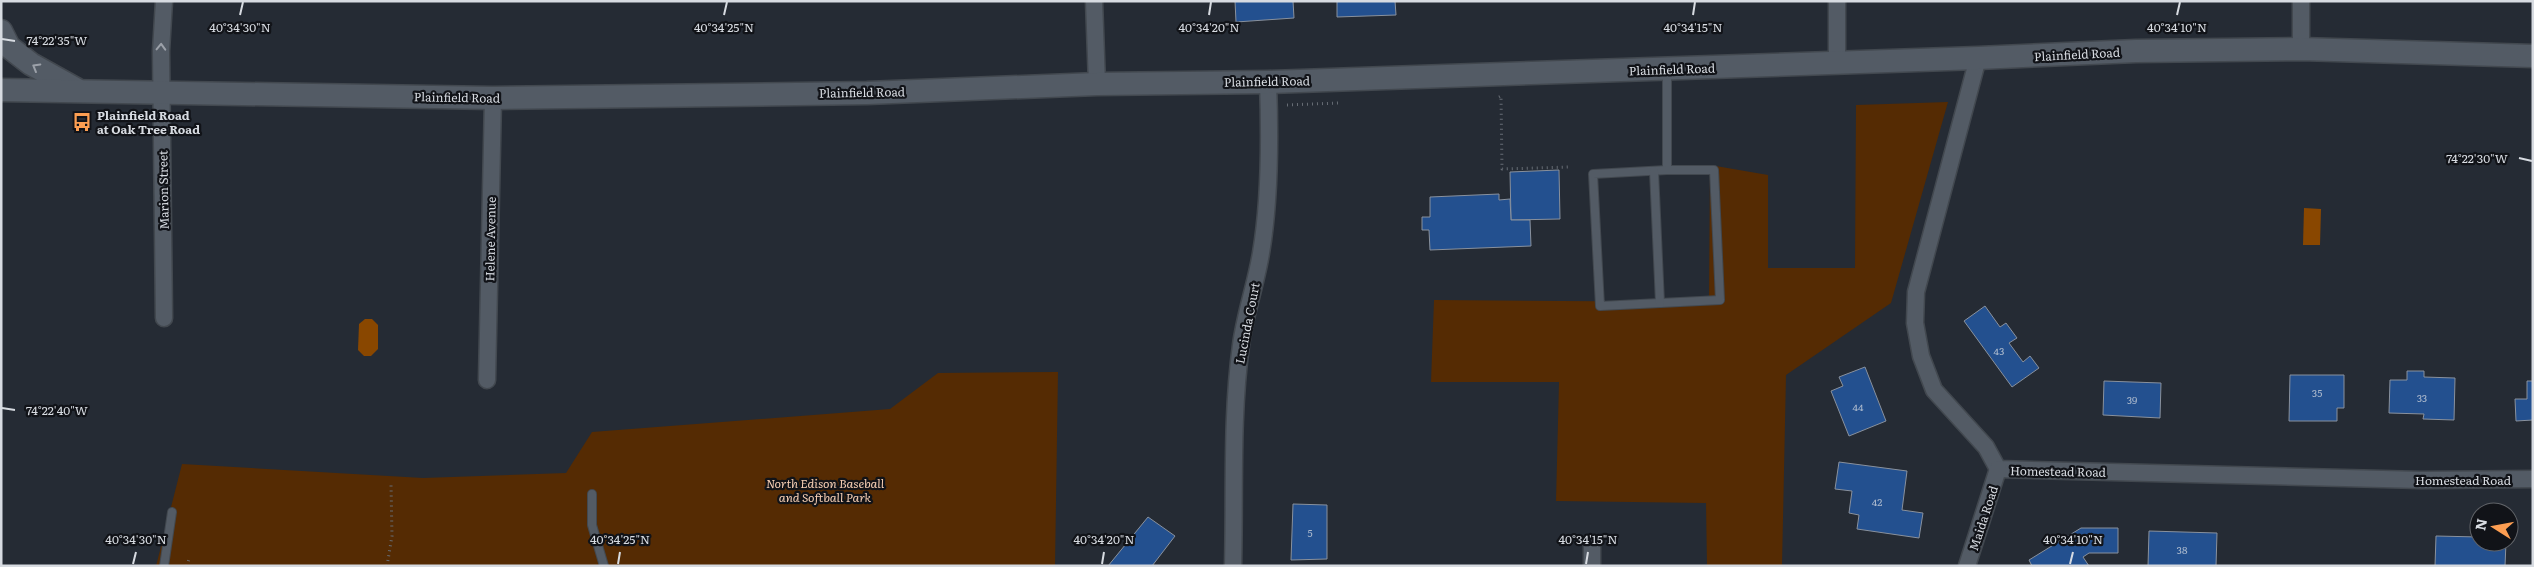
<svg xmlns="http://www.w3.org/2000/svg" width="2534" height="567" font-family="Literata,serif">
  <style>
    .green { fill: #552b03 }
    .water { fill: #894700 }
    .building { fill: #23508f; stroke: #89919d }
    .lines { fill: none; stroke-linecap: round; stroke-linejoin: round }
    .lane-casing { stroke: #42484f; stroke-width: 10 }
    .street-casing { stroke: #42484f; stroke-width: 19 }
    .secondary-casing { stroke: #42484f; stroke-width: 25 }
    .path { stroke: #676d75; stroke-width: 3; stroke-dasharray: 1 4; stroke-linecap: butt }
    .lane { stroke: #535b65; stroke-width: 8 }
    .street { stroke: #535b65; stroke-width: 16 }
    .secondary { stroke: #535b65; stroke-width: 22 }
    .oneway { stroke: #9ca1a9 }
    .ticks { fill: none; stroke: #d7dbe1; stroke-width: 2 }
    .labels { text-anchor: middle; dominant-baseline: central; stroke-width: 4.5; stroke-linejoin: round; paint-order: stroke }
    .number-label { font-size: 10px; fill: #aab8cc }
    .street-label { font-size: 12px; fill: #d7dbe1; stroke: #111318 }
    .poi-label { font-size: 12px; font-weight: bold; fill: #d7dbe1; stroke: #111318; text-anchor: start }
    .park-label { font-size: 12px; font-style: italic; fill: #f6ceb3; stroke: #111318 }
    .ticks-label { font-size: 12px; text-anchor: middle; fill: #d7dbe1; stroke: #111318; stroke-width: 4.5; stroke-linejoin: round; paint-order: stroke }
  </style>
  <rect width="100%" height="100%" fill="#252b34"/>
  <!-- green -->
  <g class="green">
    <path d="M1948,102L1891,303L1786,375L1782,566H1707L1706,503L1556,501L1559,382H1431L1434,300L1709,302L1710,165L1768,175V268H1855L1856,105Z"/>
    <path d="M1058,372L1055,566H156L182,464L423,478L566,473L592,432L890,409L938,373Z"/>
  </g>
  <!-- water -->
  <g class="water">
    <path d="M2304,208L2321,209L2320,245H2303Z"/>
    <path d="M365,319H372L378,325V349L371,356H364L358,350L359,324Z"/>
  </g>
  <!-- building -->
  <g class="building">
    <path d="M1235,1H1293L1294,18L1236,22Z"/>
    <path d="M1337,1H1395L1396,15L1337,17Z"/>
    <path d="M1559,170L1560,219L1511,220L1510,172Z"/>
    <path d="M1499,194V200L1510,199L1511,220H1530L1531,246L1430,250L1429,230H1422V217H1430V197Z"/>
    <path d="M1985,306L2000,327L2006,323L2017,338L2009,343L2023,362L2030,356L2039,368L2012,387L1964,321Z"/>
    <path d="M1865,367L1886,421L1849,436L1831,391L1843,386L1839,377Z"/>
    <path d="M2407,371H2424V377L2455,378L2454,420L2423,419L2424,414L2389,413L2390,380H2407Z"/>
    <path d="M2290,375H2344V408H2337V421H2289Z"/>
    <path d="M2104,381L2161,383L2160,418L2103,415Z"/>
    <path d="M2527,381H2533V420L2516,421L2515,399H2527Z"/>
    <path d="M1839,462L1907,471L1902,510L1923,513L1919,538L1857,529L1859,515L1849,513L1852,491L1835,489Z"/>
    <path d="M1293,504L1327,505V559L1291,560Z"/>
    <path d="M1148,517L1175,536L1152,566H1108Z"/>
    <path d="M2081,528H2118V553H2089L2083,557L2089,566H2032L2029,560Z"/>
    <path d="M2149,531L2217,533L2216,566H2148Z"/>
    <path d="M2436,536L2479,537V542H2506L2505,566H2435Z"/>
  </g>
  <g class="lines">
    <!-- lane casing -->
    <g class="lane-casing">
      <g id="lane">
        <path d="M1667,71V170"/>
        <path d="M1667,170H1714L1720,300L1600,306L1593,174Z"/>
        <path d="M1654,171L1660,303"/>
        <path d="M592,494V525L604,566"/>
        <path d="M164,566L172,512"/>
      </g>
    </g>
    <!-- street casing -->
    <g class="street-casing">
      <g id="street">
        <path d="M164,1L161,51L164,318"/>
        <path d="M1094,1L1097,84"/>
        <path d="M1837,1V63"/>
        <path d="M2301,49V1"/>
        <path d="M1978,58L1916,292L1915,323L1921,356L1934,390L1986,447L1998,469L2421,480L2533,479"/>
        <path d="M487,380L493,98"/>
        <path d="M1233,566C1235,493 1231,418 1241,345C1245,314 1256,284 1261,253C1270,200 1270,135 1268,82"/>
        <path d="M1592,566V544"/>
        <path d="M1967,566L1998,469"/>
      </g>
    </g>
    <!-- secondary casing -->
    <g class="secondary-casing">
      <g id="secondary">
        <path d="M1,31L9,47L31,64L76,89"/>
        <path d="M1,90L493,98L867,93L1097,84L1268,82L1978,58L2136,51L2301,49L2533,56"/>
      </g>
    </g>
    <!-- path -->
    <g class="path">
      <path d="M1499,97L1501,96L1502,169L1570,167"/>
      <path d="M1287,105L1338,103"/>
      <path d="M187,566L189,559"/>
      <path d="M387,566L392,536L391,484"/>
    </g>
    <!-- lane -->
    <use href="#lane" class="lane"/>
    <!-- street -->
    <use href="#street" class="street"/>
    <!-- secondary -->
    <use href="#secondary" class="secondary"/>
  </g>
  <!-- one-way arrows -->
  <defs><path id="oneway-chevron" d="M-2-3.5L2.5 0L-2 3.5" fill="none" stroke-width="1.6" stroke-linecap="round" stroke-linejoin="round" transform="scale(1.25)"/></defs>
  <g class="oneway">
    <use href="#oneway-chevron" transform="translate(161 47) rotate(-88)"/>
    <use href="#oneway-chevron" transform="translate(36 67) rotate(-150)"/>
  </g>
  <!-- ticks -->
  <path class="ticks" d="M240,15L243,2M724,15L727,2M1209,15L1211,2M1693,15L1695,2M2177,15L2180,2M2,39L15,41M2519,158L2532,161M2,408L15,410M133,564L136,552M618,564L620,552M1102,564L1104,552M1586,564L1588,552M2070,564L2073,552"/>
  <!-- icons -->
  <defs>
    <g id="bus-bare" transform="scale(1.5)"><path d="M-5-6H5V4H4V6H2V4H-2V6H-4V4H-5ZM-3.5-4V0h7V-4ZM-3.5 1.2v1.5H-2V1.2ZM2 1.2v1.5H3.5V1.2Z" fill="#fc9e52" stroke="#111318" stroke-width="2.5" paint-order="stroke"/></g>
  </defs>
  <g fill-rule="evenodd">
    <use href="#bus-bare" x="82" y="122"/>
  </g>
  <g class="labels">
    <!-- number labels -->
    <g class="number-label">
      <text x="1999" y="350">43</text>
      <text x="2317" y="392">35</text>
      <text x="2422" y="397">33</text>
      <text x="2132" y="399">39</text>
      <text x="1858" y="406">44</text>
      <text x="1877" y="501">42</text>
      <text x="1310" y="532">5</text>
      <text x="2182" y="549">38</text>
    </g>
    <!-- street labels -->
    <g class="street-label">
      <text transform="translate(2077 54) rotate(-3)">Plainfield Road</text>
      <text transform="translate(1672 69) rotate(-2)">Plainfield Road</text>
      <text transform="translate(1267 81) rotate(-1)">Plainfield Road</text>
      <text transform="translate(862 92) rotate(-1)">Plainfield Road</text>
      <text transform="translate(457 97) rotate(1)">Plainfield Road</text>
      <text transform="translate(163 190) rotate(-91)">Marion Street</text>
      <text transform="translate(490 239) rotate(-89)">Helene Avenue</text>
      <text transform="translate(1247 323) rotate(-79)">Lucinda Court</text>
      <text transform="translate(2058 471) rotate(1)">Homestead Road</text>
      <text x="2463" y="480">Homestead Road</text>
      <text transform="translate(1983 518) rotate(-72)">Maida Road</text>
    </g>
    <!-- poi labels -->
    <g class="poi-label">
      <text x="97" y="115">Plainfield Road<tspan x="97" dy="14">at Oak Tree Road</tspan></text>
    </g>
    <!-- park labels -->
    <g class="park-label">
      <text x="825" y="483">North Edison Baseball<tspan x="825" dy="14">and Softball Park</tspan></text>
    </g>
  </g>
  <g class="ticks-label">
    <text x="240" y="32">40°34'30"N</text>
    <text x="724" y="32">40°34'25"N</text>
    <text x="1209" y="32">40°34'20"N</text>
    <text x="1693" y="32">40°34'15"N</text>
    <text x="2177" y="32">40°34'10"N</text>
    <text x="57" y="45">74°22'35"W</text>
    <text x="2477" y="163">74°22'30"W</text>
    <text x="57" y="415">74°22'40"W</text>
    <text x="136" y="544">40°34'30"N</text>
    <text x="620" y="544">40°34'25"N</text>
    <text x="1104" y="544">40°34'20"N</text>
    <text x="1588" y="544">40°34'15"N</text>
    <text x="2073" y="544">40°34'10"N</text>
  </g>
  <!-- border -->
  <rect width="2534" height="567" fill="none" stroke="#d7dbe1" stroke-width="5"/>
  <!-- north arrow -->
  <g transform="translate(2494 527) rotate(281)"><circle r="24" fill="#111318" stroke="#606368"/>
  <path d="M0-4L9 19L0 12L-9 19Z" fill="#fc9e52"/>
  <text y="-8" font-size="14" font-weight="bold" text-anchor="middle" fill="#d7dbe1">N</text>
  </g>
</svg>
